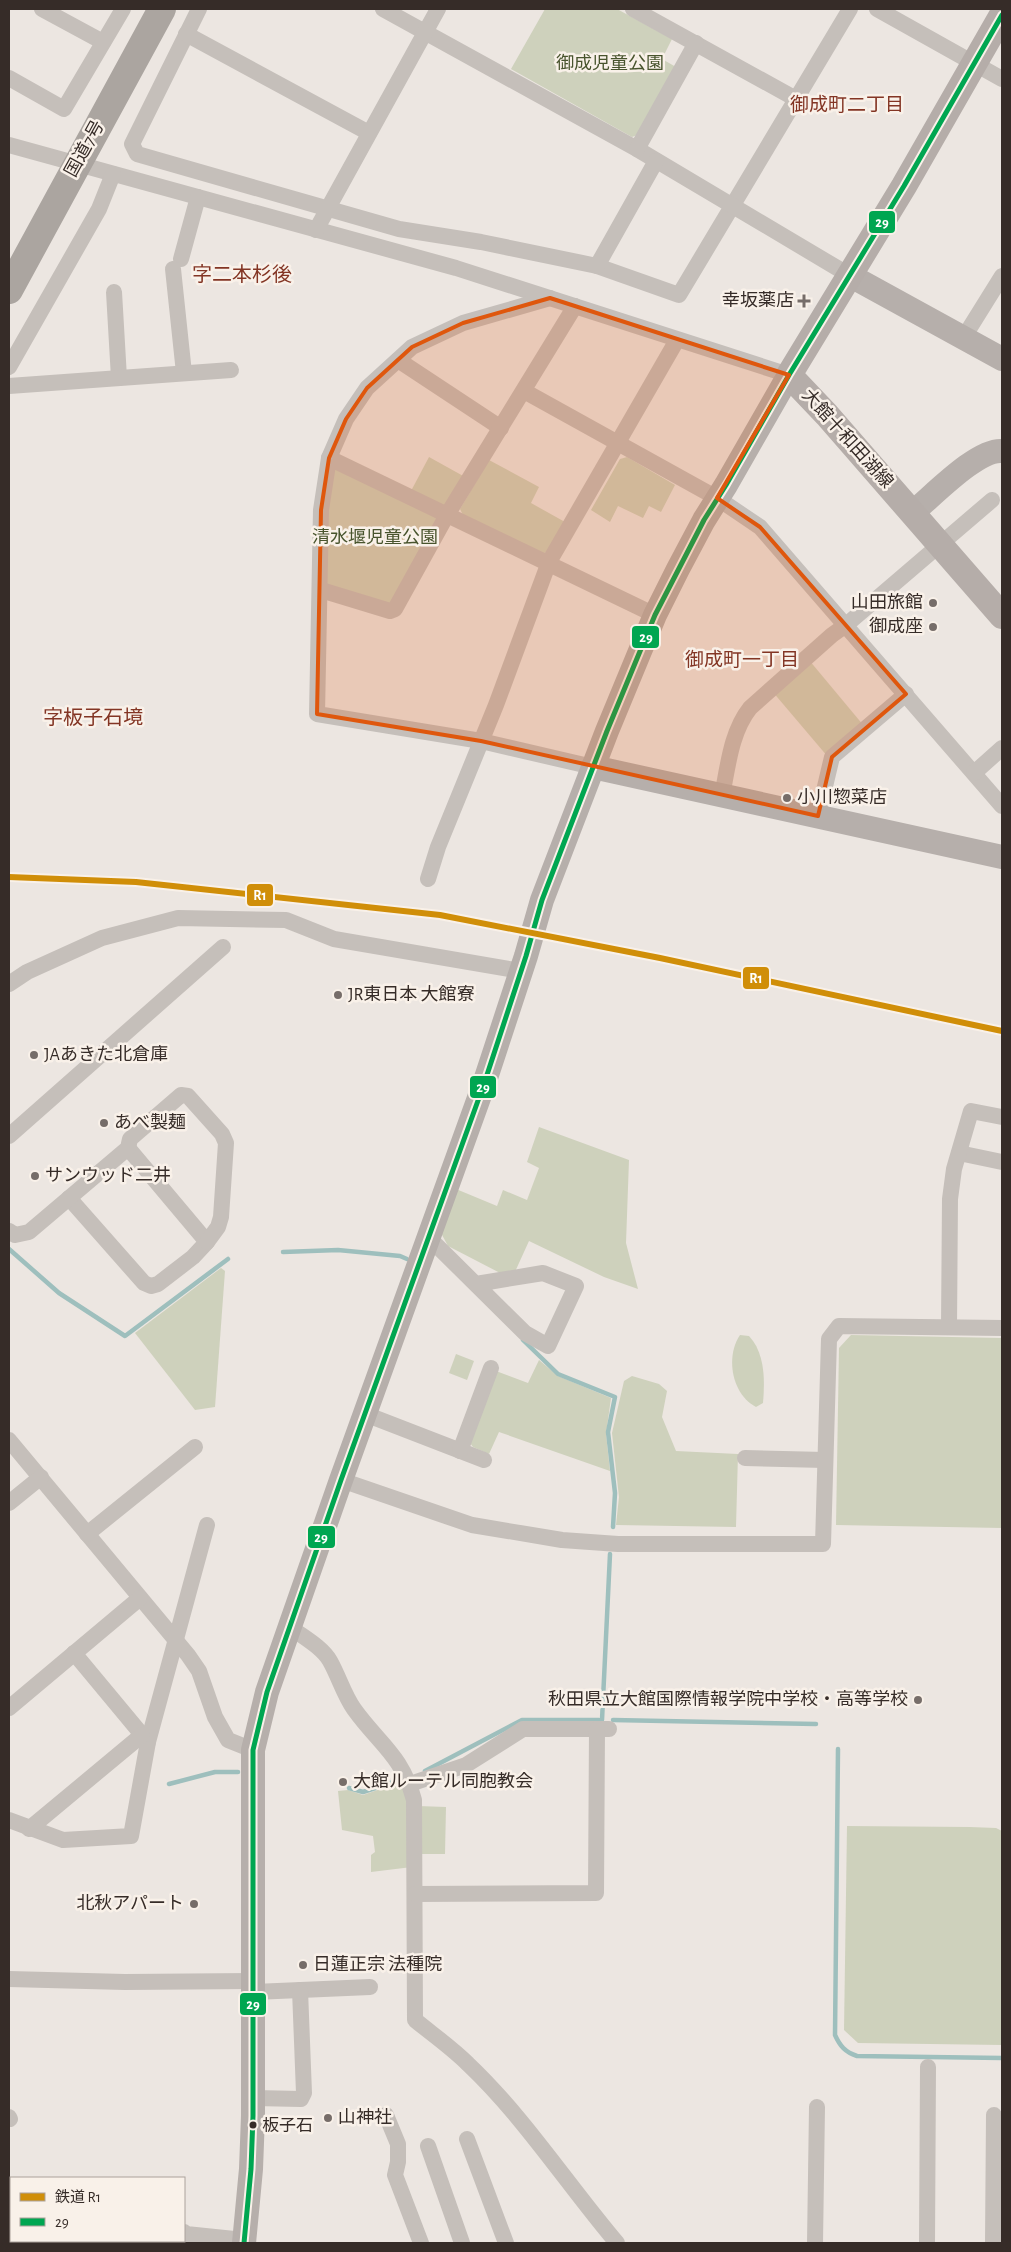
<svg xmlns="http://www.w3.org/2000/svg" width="1011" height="2252" font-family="'Alegreya Sans','Noto Sans JP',sans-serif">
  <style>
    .green { fill: #ced1bc }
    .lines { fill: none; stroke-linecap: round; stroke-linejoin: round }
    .stream { stroke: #9ebfbd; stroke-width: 4.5 }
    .street { stroke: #c5bfba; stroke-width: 16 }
    .secondary { stroke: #b6afab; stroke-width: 24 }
    .primary { stroke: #b5ada9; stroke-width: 26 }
    .highway { stroke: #aba5a0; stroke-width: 28 }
    .bus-1-casing { stroke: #f9f1e9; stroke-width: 9 }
    .bus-1 { stroke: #00a651; stroke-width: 5 }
    .rail-1-casing { stroke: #f9f1e9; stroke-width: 10 }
    .rail-1 { stroke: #d08e08; stroke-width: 6 }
    .marked { fill: #df570d; fill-opacity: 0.2; stroke: #df570d; stroke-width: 4; stroke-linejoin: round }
    .poi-dot { fill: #766d69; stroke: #f9f1e9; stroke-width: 2 }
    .bus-dot { fill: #362c28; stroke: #f9f1e9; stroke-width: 2 }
    .labels { text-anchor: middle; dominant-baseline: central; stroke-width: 5; stroke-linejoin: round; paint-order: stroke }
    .bus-label { font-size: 17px; fill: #362c28; stroke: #f9f1e9; text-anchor: start }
    .park-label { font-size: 18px; fill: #48542d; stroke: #f9f1e9 }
    .street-label { font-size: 18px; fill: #362c28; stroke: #f9f1e9 }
    .poi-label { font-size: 18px; fill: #362c28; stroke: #f9f1e9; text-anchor: start }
    .neighbourhood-label { font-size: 19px; fill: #833524; stroke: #f9f1e9 }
    .quarter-label { font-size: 20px; fill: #833524; stroke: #f9f1e9 }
    .line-badge { stroke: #f9f1e9; stroke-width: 2 }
    .badge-label { font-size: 14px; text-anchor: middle; font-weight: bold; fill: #fff }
  </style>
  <rect width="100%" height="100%" fill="#ece6e1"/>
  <!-- green -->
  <g class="green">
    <path d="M545,9H617L672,39L662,59L676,67L640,134L632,137L511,69Z"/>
    <path d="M429,457L465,477L450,504L442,506L411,491Z"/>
    <path d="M627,457L675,485L661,512L649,506L643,518L618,506L610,522L591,510L620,459Z"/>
    <path d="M489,460L539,487L531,503L565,522L550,550L543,554L463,515L460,509Z"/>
    <path d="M335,464L442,515L395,606L323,585L324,518Z"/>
    <path d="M809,660L864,726L828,757L772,691Z"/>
    <path d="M539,1127L629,1160L626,1243L638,1289L604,1277L529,1241L514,1274H502L448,1246L441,1233L456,1189L497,1206L503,1190L527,1200L539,1168L527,1162Z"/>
    <path d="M221,1268L225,1271L215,1407L195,1410L135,1333Z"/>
    <path d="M740,1335L749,1336C765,1353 765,1380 763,1403L756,1407C732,1395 725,1357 740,1335Z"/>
    <path d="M851,1335L1002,1338V1528L836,1525L839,1348Z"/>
    <path d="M456,1354L474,1361L467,1380L449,1373Z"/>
    <path d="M539,1360L558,1376L611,1398L606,1434L610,1471L499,1432L489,1454L473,1447L470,1443L496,1371L528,1383Z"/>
    <path d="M632,1376L659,1384L667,1391L662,1417L676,1451L738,1454L736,1527L616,1525L619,1497L612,1433L624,1381Z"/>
    <path d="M404,1781L411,1800L412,1867L371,1872V1855L375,1852L373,1836L342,1830L338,1791L348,1790L363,1795Z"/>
    <path d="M418,1806L446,1807L445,1854H418Z"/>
    <path d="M847,1826L970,1827L996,1828L1002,1831V2045L858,2043L844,2030Z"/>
  </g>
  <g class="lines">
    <!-- stream -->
    <g class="stream">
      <path d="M9,1249L59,1293L125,1336L228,1259"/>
      <path d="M283,1252L338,1250L400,1256L407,1259"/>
      <path d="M523,1340L558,1374L615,1397L608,1432L615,1493L613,1527"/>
      <path d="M602,1720L610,1554"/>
      <path d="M613,1720L816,1724"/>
      <path d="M838,1749L835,2035C840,2046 845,2052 857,2056L1002,2058"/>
      <path d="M425,1771L522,1720H599"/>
      <path d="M169,1784L215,1772H238"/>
      <path d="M349,1788L363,1792L397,1781"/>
    </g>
    <!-- street -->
    <g class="street">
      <path d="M42,9L103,42"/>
      <path d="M199,9L132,144L137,154L399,229L481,242L597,266L679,295L850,9"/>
      <path d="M383,9L637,149L849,275"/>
      <path d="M633,9L796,99"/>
      <path d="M877,9L1002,79"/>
      <path d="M186,34L369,133"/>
      <path d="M9,78L64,109L123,9"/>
      <path d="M9,145L456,268L789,375"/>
      <path d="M637,149L696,43"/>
      <path d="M316,230L438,9"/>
      <path d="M181,259L198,197"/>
      <path d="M597,266L656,161"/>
      <path d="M173,269L184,373"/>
      <path d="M114,292L119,378"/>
      <path d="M550,298L463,323L412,347L367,388L346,419L329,458L321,510L317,714L481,741L593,767"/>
      <path d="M964,337L1002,276"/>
      <path d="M398,360L501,428"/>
      <path d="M9,367L99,209L113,174"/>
      <path d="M9,386L231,370"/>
      <path d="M524,391L717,498L760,527L1002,806"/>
      <path d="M329,458L655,615"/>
      <path d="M321,590L390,611L395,609L447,515L575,306"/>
      <path d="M974,773L1002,748"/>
      <path d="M722,796C728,766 731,732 750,708L832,635L846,625L992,500"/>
      <path d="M818,816L832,757L906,694"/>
      <path d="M428,879L438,847L496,705L549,562L677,340"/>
      <path d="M9,984L27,972L102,938L178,918L286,920L334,939L521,971"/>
      <path d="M9,1136L223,947"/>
      <path d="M959,1153L1002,1162"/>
      <path d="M69,1198L144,1283L151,1286L158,1284L193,1257L207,1242L128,1148"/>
      <path d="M9,1231L15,1235L29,1232L128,1148L130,1139L181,1095L188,1096L222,1134L226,1143L221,1217L218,1227L207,1242"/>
      <path d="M428,1237L525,1333L548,1346L576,1286L543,1273L476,1284"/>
      <path d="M949,1327L950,1199L954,1169L971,1111L1002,1117"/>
      <path d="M365,1414L484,1460"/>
      <path d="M9,1440L188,1655L199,1671L215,1717L228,1740L253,1750"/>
      <path d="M460,1451L491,1368"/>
      <path d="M745,1458L825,1460"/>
      <path d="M341,1480L472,1525L562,1540L618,1544H823L829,1339L839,1326L1002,1328"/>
      <path d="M9,1503L41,1477"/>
      <path d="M87,1534L195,1447"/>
      <path d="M290,1627C303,1637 322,1647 330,1661C339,1677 344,1695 354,1709C379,1744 402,1755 414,1800L415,2020C432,2034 452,2048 468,2064C524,2117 567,2184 617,2243"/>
      <path d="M74,1653L148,1742"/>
      <path d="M9,1708L140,1598"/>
      <path d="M410,1784L466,1765L523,1729H609"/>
      <path d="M9,1820L63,1840L131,1836L148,1742L207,1525"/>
      <path d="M29,1829L142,1735"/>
      <path d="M415,1894L596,1893L597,1729"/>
      <path d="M9,1979L125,1982L252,1981"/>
      <path d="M254,1992L370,1987"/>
      <path d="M253,2098L301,2099L304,2093L300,1990"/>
      <path d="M386,2115L398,2144V2162L395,2175L421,2243"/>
      <path d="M9,2117L10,2119"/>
      <path d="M467,2139L506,2243"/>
      <path d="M428,2146L462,2243"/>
      <path d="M9,2229L11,2227"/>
      <path d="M184,2232L186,2234L244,2240"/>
      <path d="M94,2243V2241"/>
      <path d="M815,2243L817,2107"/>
      <path d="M927,2243L928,2067"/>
      <path d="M993,2243L994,2115"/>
    </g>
    <!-- secondary -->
    <g class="secondary">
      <path d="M849,275L1002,359"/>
      <path d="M913,512C933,496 977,449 1002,451"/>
      <path d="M593,767L1002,857"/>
      <path d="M244,2243L251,2169L253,2116V1750L267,1692L341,1480L484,1084L526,956L542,900L607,731L655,615L678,569L704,520L726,485L789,375"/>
    </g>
    <!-- primary -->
    <path class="primary" d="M1002,15L904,186L789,375L827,415L1002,616"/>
    <!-- highway -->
    <path class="highway" d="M9,290L162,9"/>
    <!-- bus-1 casing -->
    <g class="bus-1-casing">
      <path id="bus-1" d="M244,2243L251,2169L253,2116V1750L267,1692L341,1480L484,1084L526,956L542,900L607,731L655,615L704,520L726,485L789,375L904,186L1002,15"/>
    </g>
    <!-- bus-1 -->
    <use href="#bus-1" class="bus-1"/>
    <!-- rail-1 casing -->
    <g class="rail-1-casing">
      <path id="rail-1" d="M9,877L136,882L440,915L660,958L1002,1031"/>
    </g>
    <!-- rail-1 -->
    <use href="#rail-1" class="rail-1"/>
  </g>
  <!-- marked area -->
  <path class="marked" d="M550,298L789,375L717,498L760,527L906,694L832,757L818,816L481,741L317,714L321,510L329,458L346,419L367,388L412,347L463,323Z"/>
  <!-- markers -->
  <g class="poi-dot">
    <path d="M801.5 293.5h5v5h5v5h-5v5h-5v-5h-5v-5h5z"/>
    <circle cx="933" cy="603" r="5"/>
    <circle cx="933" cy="627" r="5"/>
    <circle cx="787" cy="798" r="5"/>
    <circle cx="338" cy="995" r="5"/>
    <circle cx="34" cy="1055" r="5"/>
    <circle cx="104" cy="1123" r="5"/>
    <circle cx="35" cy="1176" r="5"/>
    <circle cx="918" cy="1700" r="5"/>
    <circle cx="343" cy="1782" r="5"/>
    <circle cx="194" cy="1904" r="5"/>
    <circle cx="303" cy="1965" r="5"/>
    <circle cx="328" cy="2118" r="5"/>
  </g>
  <circle class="bus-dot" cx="253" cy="2125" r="4.5"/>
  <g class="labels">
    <!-- bus labels -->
    <g class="bus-label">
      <text x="262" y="2125">板子石</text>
    </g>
    <!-- park labels -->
    <g class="park-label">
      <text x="610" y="64">御成児童公園</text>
      <text x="375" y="538">清水堰児童公園</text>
    </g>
    <!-- street labels -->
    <g class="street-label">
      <text transform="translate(85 149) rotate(-61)">国道7号</text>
      <text transform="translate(847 439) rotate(48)">大館十和田湖線</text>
    </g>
    <!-- poi labels -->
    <g class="poi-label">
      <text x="794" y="301" text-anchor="end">幸坂薬店</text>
      <text x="923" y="603" text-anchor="end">山田旅館</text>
      <text x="923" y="627" text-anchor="end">御成座</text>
      <text x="797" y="798">小川惣菜店</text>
      <text x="348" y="995">JR東日本 大館寮</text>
      <text x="44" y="1055">JAあきた北倉庫</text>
      <text x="114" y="1123">あべ製麺</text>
      <text x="45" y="1176">サンウッド二井</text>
      <text x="908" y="1700" text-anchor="end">秋田県立大館国際情報学院中学校・高等学校</text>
      <text x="353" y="1782">大館ルーテル同胞教会</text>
      <text x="184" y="1904" text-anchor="end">北秋アパート</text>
      <text x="313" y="1965">日蓮正宗 法種院</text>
      <text x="338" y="2118">山神社</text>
    </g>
    <!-- neighbourhood labels -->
    <g class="neighbourhood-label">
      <text x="847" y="105">御成町二丁目</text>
      <text x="742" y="660">御成町一丁目</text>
    </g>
    <!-- quarter labels -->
    <g class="quarter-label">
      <text x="242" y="275">字二本杉後</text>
      <text x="93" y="718">字板子石境</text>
    </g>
  </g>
  <g class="line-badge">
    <rect x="868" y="210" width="28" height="24" rx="5" fill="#00a651"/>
    <rect x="631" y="625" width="29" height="24" rx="5" fill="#00a651"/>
    <rect x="246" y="883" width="28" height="24" rx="5" fill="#d08e08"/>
    <rect x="742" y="966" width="28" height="24" rx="5" fill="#d08e08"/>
    <rect x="469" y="1075" width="28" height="24" rx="5" fill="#00a651"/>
    <rect x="307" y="1525" width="29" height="24" rx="5" fill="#00a651"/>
    <rect x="239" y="1992" width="28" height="24" rx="5" fill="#00a651"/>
  </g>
  <g class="badge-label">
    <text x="882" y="227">29</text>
    <text x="646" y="642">29</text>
    <text x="260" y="900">R1</text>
    <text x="756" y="983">R1</text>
    <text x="483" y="1092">29</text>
    <text x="321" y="1542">29</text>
    <text x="253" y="2009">29</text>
  </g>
  <!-- border -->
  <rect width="1011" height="2252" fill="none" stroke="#362c28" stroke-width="20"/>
  <!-- legend -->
  <rect x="10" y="2177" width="175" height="65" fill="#f9f1e9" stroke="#aba29c"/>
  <rect x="20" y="2193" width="25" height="8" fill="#d08e08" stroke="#aba29c"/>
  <text x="55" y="2202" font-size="15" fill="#362c28">鉄道 R1</text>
  <rect x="20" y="2218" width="25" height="8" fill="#00a651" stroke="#aba29c"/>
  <text x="55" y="2227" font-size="15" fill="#362c28">29</text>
</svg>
